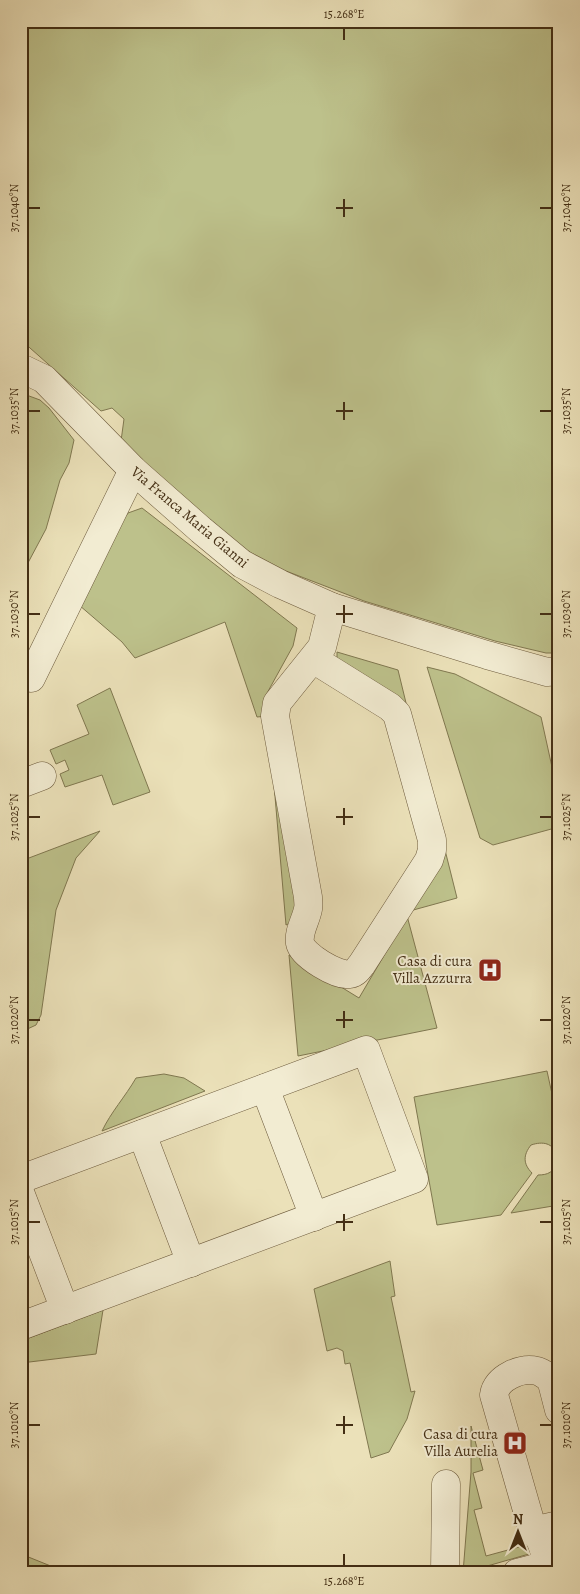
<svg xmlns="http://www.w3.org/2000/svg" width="580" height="1594" font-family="Alegreya,serif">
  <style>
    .green { fill: #bdc18b; stroke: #807850 }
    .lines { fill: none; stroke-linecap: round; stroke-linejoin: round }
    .minor-casing { stroke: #6d5b3d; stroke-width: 29 }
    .minor { stroke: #f2ecd2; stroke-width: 28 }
    .ticks { fill: none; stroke: #432e14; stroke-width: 2 }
    .labels { text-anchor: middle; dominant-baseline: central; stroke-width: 4; stroke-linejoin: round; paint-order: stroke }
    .street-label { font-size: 15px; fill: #432e14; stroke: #f2ecd2 }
    .poi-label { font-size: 15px; fill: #432e14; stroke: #f2ecd2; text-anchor: end }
    .neatline { fill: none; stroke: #432e14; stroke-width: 2 }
    .ticks-label { font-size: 12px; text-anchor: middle; fill: #432e14 }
  </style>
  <rect width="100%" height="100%" fill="#ebe1b9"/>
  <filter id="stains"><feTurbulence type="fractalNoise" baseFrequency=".004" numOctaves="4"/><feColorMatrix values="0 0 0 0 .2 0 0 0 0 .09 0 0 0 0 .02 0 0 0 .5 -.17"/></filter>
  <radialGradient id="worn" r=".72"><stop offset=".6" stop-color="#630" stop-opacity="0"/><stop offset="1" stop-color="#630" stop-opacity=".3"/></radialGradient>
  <!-- green -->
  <g class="green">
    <path d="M21,21H559V653H546L495,641L364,601L286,571L246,550L201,517L121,441L124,419L112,408L101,411L21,340Z"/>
    <path d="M21,393L40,400L49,408L74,440L69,463L60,480L46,529L21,576Z"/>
    <path d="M142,508L297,628L293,646L266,695L268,716L257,717L225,622L135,658L122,642L79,605L120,524L128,513Z"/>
    <path d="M337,652L398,670L407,707L337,660Z"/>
    <path d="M427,667L455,674L541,717L559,799V825L555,828L493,845L480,838Z"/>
    <path d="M110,688L150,792L113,805L102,775L65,787L60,774L69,770L65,760L56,764L50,750L89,734L77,705Z"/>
    <path d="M273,773L300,884L294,921L286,925Z"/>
    <path d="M100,831L76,858L56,910L41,1015L36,1025L21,1032V861Z"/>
    <path d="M445,850L457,898L406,912L437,1028L298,1056L289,955L359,998L402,925L405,910Z"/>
    <path d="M547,1071L559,1126V1154L557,1155C553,1143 543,1141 531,1145C523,1155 523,1164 532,1173L501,1215L437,1225L414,1097Z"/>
    <path d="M164,1074L184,1078L205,1091L102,1131C111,1112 125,1097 136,1078Z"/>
    <path d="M557,1162H559V1205L511,1213L538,1175C548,1175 554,1172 557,1162Z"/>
    <path d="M390,1261L395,1296L391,1297L411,1392L415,1391L407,1419L389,1452L371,1458L350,1363L345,1364L343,1351L337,1348L327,1351L314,1289Z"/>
    <path d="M103,1310L96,1354L21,1363V1341Z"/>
    <path d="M471,1426L483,1470L473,1473L482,1508L474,1510L486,1556L530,1544L529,1554L463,1573L471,1472Z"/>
    <path d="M21,1554L68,1573H26L21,1560Z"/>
  </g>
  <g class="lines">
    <!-- minor casing -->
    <g class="minor-casing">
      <g id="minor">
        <path d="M21,368L44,379L133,470L201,530L242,564L280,584L332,607L487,655L547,672L559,671"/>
        <path d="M313,659L390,707L397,714L432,840V850L429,860L362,964C359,968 356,973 350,974C338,977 302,955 300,943C298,932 306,920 308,909C309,905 308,901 308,897L275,716L277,703L322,647L332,607"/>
        <path d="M31,678L133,470"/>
        <path d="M21,784L42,776"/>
        <path d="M265,1088L314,1217"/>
        <path d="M142,1134L191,1263"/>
        <path d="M21,1179L366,1050L414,1179L21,1326"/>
        <path d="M21,1195L65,1310"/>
        <path d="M533,1531L559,1525"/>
        <path d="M549,1564L540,1539L533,1531L494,1395C496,1378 521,1367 537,1371C542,1372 546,1376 551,1379L559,1410"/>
        <path d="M445,1573L446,1484"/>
        <path d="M517,1573L559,1562"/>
      </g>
    </g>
    <!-- minor -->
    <use href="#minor" class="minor"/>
  </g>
  <!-- ticks -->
  <path class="ticks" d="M344,28V40M344,199V217M28,208H40M336,208H353M540,208H552M344,402V420M28,411H40M336,411H353M540,411H552M344,605V623M28,614H40M336,614H353M540,614H552M344,808V825M28,817H40M336,817H353M540,817H552M344,1011V1028M28,1020H40M336,1020H353M540,1020H552M344,1214V1231M28,1222H40M336,1222H353M540,1222H552M344,1416V1434M28,1425H40M336,1425H353M540,1425H552M344,1554V1566"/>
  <!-- icons -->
  <defs>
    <g id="hospital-square" transform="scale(1.25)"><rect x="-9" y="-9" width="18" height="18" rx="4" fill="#8f2418" stroke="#f2ecd2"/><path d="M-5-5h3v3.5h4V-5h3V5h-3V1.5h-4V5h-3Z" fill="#fff"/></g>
  </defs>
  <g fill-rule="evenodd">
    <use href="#hospital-square" x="490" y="970"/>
    <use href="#hospital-square" x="515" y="1443"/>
  </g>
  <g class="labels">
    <!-- street labels -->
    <g class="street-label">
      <text transform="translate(190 517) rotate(40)">Via Franca Maria Gianni</text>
    </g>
    <!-- poi labels -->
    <g class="poi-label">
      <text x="472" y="961">Casa di cura<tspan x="472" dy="17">Villa Azzurra</tspan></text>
      <text x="498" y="1434">Casa di cura<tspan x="498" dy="17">Villa Aurelia</tspan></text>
    </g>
  </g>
  <!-- margin -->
  <rect width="580" height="1594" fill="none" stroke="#ebe1b9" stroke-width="55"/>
  <!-- north arrow -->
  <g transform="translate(518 1532)" stroke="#f2ecd2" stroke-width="4" paint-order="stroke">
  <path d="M0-4L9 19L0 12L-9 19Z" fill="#432e14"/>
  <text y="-8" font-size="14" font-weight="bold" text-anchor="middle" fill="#432e14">N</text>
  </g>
  <rect x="28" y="28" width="524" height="1538" class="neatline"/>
  <g class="ticks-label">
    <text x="344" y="18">15.268°E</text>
    <text transform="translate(14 208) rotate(-90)" y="4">37.1040°N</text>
    <text transform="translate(566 208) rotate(-90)" y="4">37.1040°N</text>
    <text transform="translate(14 411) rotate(-90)" y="4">37.1035°N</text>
    <text transform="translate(566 411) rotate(-90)" y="4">37.1035°N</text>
    <text transform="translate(14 614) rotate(-90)" y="4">37.1030°N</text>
    <text transform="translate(566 614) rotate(-90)" y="4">37.1030°N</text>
    <text transform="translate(14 817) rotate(-90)" y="4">37.1025°N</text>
    <text transform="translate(566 817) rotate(-90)" y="4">37.1025°N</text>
    <text transform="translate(14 1020) rotate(-90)" y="4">37.1020°N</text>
    <text transform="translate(566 1020) rotate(-90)" y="4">37.1020°N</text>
    <text transform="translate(14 1222) rotate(-90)" y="4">37.1015°N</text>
    <text transform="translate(566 1222) rotate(-90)" y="4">37.1015°N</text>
    <text transform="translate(14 1425) rotate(-90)" y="4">37.1010°N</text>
    <text transform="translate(566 1425) rotate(-90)" y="4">37.1010°N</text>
    <text x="344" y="1585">15.268°E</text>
  </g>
  <rect width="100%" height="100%" filter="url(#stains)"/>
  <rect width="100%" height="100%" fill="url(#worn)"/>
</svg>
